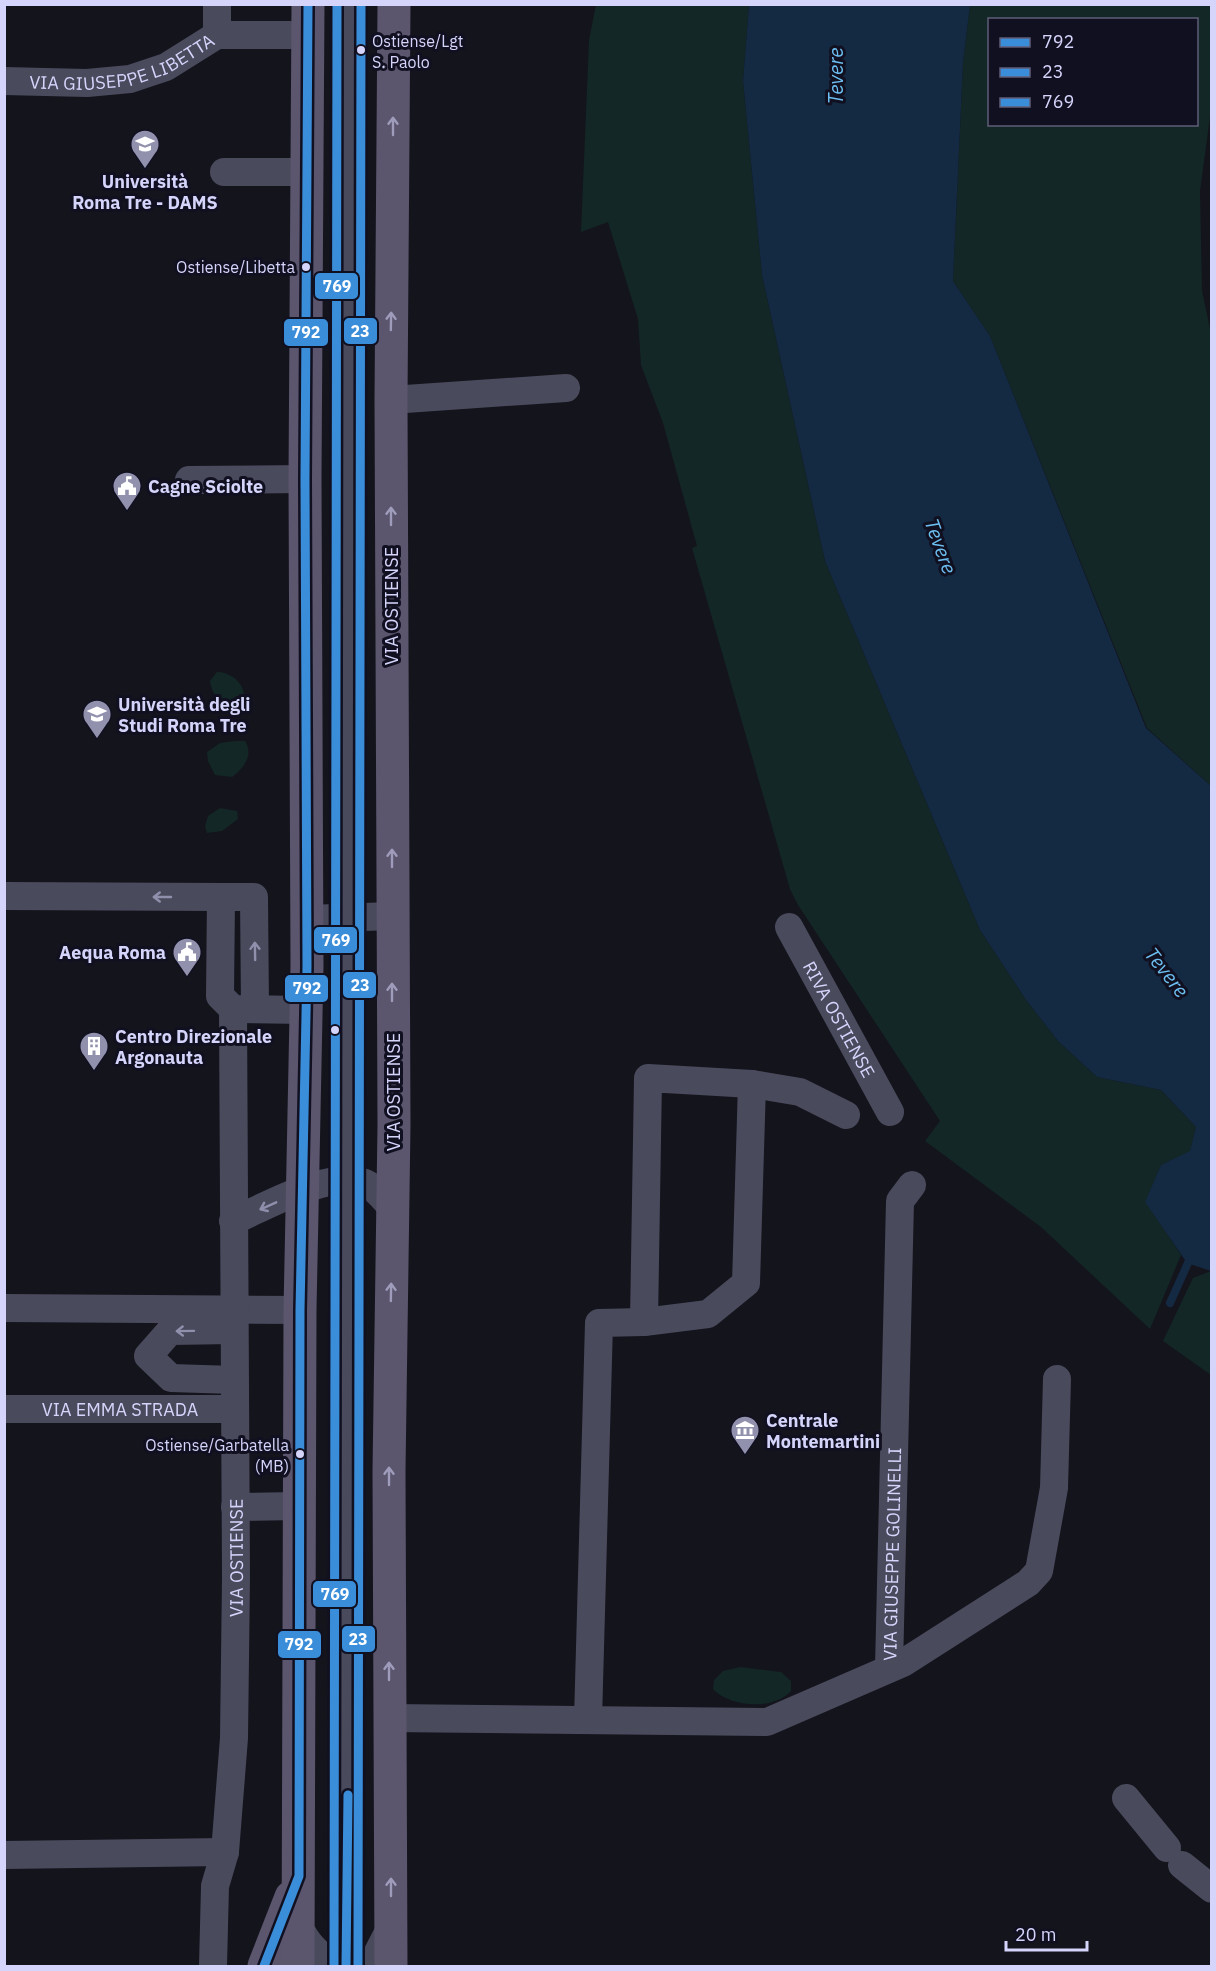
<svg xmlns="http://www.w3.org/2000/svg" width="1216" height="1971" font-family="'IBM Plex Sans',sans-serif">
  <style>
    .green { fill: #132726; fill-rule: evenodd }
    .water { fill: #142942 }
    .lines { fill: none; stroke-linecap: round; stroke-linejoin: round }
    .stream { stroke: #142942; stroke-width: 8 }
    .minor { stroke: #4a4a5d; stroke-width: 28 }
    .major { stroke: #5b556d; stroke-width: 33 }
    .bus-1-casing { stroke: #111021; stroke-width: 14 }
    .bus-2-casing { stroke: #111021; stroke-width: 14 }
    .bus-3-casing { stroke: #111021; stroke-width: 14 }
    .bus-1 { stroke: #3a8dd9; stroke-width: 9 }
    .bus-2 { stroke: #3a8dd9; stroke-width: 9 }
    .bus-3 { stroke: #3a8dd9; stroke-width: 9 }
    .oneway { stroke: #9e9bbb }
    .oneway2 { stroke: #908fac }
    .bus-dot { fill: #d5d4fb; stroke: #111021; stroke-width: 2 }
    .labels { text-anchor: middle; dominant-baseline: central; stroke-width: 6; stroke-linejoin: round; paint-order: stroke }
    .bus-label { font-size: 16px; fill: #d5d4fb; stroke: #111021; text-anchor: end }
    .street-label { font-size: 18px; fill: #d5d4fb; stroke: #111021 }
    .poi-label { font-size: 18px; font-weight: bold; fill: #d5d4fb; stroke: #111021; text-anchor: start }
    .water-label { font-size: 20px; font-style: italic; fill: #6cbef0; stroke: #111021 }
    .line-badge { stroke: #111021; stroke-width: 2 }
    .badge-label { font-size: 16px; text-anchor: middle; font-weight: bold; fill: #fff }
  </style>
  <rect width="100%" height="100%" fill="#14141d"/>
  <!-- green -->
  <g class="green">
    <path d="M596,5H749L743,81L762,275L825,561L980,930L1026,1000L1058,1041L1097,1077L1161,1090L1196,1127L1190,1152L1161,1165L1146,1202L1181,1255L1150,1329L1041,1227L925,1141L940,1121L798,905L790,889L692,548L697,546L663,423L641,365L638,319L608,222L581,232L589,40Z"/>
    <path d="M970,5H1211L1212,102L1200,191L1202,291L1212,338L1211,786L1147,728L990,336L953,281L963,63ZM990,20H1196V124H990Z"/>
    <path d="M217,672C234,672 251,689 241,707C224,713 212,696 210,681Z"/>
    <path d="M235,741H245C254,755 244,768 232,777L215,775L208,761L207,752L220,743Z"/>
    <path d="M220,808L237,811L238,819L222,831L207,833L205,826L208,816Z"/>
    <path d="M1211,1271V1375L1163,1341L1193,1278Z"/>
    <path d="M740,1667L781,1672L791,1681V1691C773,1711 729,1707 713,1689L714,1680L723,1671Z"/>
  </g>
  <!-- water -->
  <path class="water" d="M749,5H970L963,63L953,281L990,336L1146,728L1211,786V1271L1187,1263L1145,1202L1161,1165L1190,1151L1196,1127L1161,1090L1097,1077L1058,1041L1026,1000L980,930L825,561L762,275L743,81Z"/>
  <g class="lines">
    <!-- stream -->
    <path class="stream" d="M1170,1303L1192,1254"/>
    <!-- minor -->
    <g class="minor">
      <path d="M217,4V35"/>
      <path id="s1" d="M4,81L87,83L130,79L166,67L217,35H308"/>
      <path d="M224,172H306"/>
      <path d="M391,400L566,388"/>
      <path d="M189,480L305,479"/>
      <path d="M4,896L221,897"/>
      <path d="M307,919L392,916"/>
      <path id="s2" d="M789,927L890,1112"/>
      <path d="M255,1009L254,897H221L220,996L233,1009L306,1010"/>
      <path d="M233,1221C265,1207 330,1169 365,1183C376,1188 384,1199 392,1208"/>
      <path d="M4,1308L300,1310"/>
      <path d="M644,1322L648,1078L752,1084L800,1092L846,1115"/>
      <path d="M233,1330L170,1331L148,1356L171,1378L234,1380"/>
      <path id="s3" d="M4,1409H234"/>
      <path d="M235,1507L298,1506"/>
      <path id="s4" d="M889,1668L900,1201L912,1185"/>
      <path d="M389,1718L767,1722L903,1663L1028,1583L1039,1571L1054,1488L1057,1379"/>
      <path d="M588,1720L599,1323L644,1322L708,1314L746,1283L752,1084"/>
      <path d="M1126,1798L1167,1848"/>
      <path d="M4,1855L225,1852"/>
      <path d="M1182,1865L1212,1889"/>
      <path d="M299,1927C316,1960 338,1971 375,1958L391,1927"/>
      <path id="s5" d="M213,1966L215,1886L225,1852L234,1738L236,1577L233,1009"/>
      <path d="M346,1966L349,4"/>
    </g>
    <!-- major -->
    <g class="major">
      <path d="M264,1966L291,1897"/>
      <path d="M298,1966L300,1310L307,966L305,479L308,4"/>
      <path d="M391,1966L389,1471L394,1125L391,400L394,4"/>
    </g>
    <!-- bus-1 casing -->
    <g class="bus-1-casing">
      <g id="bus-1">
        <path d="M264,1966L299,1876L300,1310L307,966L305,479L308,4"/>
        <path d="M346,1966L348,1795"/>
      </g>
    </g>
    <!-- bus-2 casing -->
    <g class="bus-2-casing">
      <path id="bus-2" d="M358,1966L361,4"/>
    </g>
    <!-- bus-3 casing -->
    <g class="bus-3-casing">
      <path id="bus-3" d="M334,1966L337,4"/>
    </g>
    <!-- bus-1 -->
    <use href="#bus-1" class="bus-1"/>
    <!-- bus-2 -->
    <use href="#bus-2" class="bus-2"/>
    <!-- bus-3 -->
    <use href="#bus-3" class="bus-3"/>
  </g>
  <!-- one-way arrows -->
  <defs><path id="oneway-shaft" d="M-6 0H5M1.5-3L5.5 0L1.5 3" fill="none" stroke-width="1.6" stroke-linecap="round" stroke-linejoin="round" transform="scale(1.5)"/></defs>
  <g class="oneway">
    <use href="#oneway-shaft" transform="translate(393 126) rotate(-90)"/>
    <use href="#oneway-shaft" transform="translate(391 321) rotate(-89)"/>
    <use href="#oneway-shaft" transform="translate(391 516) rotate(-90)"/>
    <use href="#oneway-shaft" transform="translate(392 858) rotate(-90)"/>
    <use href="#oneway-shaft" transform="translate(392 992) rotate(-90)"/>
    <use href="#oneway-shaft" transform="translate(391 1292) rotate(-89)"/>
    <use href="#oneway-shaft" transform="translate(389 1476) rotate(-90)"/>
    <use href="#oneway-shaft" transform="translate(389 1671) rotate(-90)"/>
    <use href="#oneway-shaft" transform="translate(391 1887) rotate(-90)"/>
  </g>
  <g class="oneway2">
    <use href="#oneway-shaft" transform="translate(162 897) rotate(-180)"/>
    <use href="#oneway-shaft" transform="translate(255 951) rotate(-91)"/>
    <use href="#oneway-shaft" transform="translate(268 1206) rotate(156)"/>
    <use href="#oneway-shaft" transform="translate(185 1331) rotate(179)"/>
  </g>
  <!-- icons -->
  <defs>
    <g id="university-pin" transform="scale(1.5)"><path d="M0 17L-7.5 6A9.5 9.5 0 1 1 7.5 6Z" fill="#9191ad" stroke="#111021"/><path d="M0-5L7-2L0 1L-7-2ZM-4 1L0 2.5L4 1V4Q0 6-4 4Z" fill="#fff"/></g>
    <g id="civic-pin" transform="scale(1.5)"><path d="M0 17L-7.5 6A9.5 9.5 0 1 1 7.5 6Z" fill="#9191ad" stroke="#111021"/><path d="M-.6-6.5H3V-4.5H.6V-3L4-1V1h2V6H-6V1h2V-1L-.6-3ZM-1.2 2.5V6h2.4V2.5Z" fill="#fff"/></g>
    <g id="building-pin" transform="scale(1.5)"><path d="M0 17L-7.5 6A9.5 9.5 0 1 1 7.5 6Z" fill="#9191ad" stroke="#111021"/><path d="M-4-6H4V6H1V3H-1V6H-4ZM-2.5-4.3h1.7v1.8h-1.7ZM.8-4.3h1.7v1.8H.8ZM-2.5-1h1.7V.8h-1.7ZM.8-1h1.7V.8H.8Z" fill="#fff"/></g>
    <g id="museum-pin" transform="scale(1.5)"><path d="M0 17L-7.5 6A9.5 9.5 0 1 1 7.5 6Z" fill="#9191ad" stroke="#111021"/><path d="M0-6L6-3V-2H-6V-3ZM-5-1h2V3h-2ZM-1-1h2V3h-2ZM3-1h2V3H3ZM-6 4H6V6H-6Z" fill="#fff"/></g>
  </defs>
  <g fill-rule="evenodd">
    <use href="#university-pin" x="145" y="144"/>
    <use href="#civic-pin" x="127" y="486"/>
    <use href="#university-pin" x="97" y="714"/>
    <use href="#civic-pin" x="187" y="952"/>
    <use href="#building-pin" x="94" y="1046"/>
    <use href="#museum-pin" x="745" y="1430"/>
  </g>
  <!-- markers -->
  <g class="bus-dot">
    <circle cx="361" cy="50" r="5"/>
    <circle cx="306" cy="267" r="5"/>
    <circle cx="335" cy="1030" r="5"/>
    <circle cx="300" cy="1454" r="5"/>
  </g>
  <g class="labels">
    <!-- bus labels -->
    <g class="bus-label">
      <text x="372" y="41" text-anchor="start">Ostiense/Lgt<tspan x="372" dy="21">S. Paolo</tspan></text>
      <text x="295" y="267">Ostiense/Libetta</text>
      <text x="289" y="1445">Ostiense/Garbatella<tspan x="289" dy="21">(MB)</tspan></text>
    </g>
    <!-- street labels -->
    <g class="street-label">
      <text stroke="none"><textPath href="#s1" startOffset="122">VIA GIUSEPPE LIBETTA</textPath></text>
      <text transform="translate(391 606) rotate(-90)">VIA OSTIENSE</text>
      <text stroke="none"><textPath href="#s2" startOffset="105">RIVA OSTIENSE</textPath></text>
      <text transform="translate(393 1092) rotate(-90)">VIA OSTIENSE</text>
      <text stroke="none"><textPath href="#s3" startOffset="116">VIA EMMA STRADA</textPath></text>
      <text stroke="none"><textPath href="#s4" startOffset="114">VIA GIUSEPPE GOLINELLI</textPath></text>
      <text stroke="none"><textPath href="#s5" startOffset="410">VIA OSTIENSE</textPath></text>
    </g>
    <!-- poi labels -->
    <g class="poi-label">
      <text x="145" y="181" text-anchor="middle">Università<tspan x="145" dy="21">Roma Tre - DAMS</tspan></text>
      <text x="148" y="486">Cagne Sciolte</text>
      <text x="118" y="704">Università degli<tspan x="118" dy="21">Studi Roma Tre</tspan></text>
      <text x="166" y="952" text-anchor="end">Aequa Roma</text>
      <text x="115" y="1036">Centro Direzionale<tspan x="115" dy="21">Argonauta</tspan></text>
      <text x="766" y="1420">Centrale<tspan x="766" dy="21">Montemartini</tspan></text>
    </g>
    <!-- water labels -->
    <g class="water-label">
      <text transform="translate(835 76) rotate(-90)">Tevere</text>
      <text transform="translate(941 546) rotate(70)">Tevere</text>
      <text transform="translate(1167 972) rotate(52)">Tevere</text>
    </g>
  </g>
  <g class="line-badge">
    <rect x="314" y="272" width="45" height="28" rx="6" fill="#3a8dd9"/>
    <rect x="343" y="317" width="35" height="28" rx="6" fill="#3a8dd9"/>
    <rect x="283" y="318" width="46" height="29" rx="6" fill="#3a8dd9"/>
    <rect x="313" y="926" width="45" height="28" rx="6" fill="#3a8dd9"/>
    <rect x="342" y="971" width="35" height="28" rx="6" fill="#3a8dd9"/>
    <rect x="284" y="974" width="45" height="29" rx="6" fill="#3a8dd9"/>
    <rect x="312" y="1580" width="45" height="28" rx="6" fill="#3a8dd9"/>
    <rect x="341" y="1625" width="35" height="28" rx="6" fill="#3a8dd9"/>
    <rect x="277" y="1630" width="45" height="29" rx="6" fill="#3a8dd9"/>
  </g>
  <g class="badge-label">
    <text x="337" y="292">769</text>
    <text x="360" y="337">23</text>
    <text x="306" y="338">792</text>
    <text x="336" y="946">769</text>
    <text x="360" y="991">23</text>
    <text x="307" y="994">792</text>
    <text x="335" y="1600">769</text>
    <text x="358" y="1645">23</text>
    <text x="299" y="1650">792</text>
  </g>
  <!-- border -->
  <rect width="1216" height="1971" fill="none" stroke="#d5d4fb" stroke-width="12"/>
  <!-- legend -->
  <rect x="988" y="18" width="210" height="108" fill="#111021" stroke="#5f5e78" stroke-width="1.5"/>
  <rect x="1000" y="38" width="30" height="9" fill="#3a8dd9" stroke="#5f5e78" stroke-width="1.5"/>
  <text x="1042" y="48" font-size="18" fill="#d5d4fb">792</text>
  <rect x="1000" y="68" width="30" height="9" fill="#3a8dd9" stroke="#5f5e78" stroke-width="1.5"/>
  <text x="1042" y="78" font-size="18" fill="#d5d4fb">23</text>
  <rect x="1000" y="98" width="30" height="9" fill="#3a8dd9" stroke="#5f5e78" stroke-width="1.5"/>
  <text x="1042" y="108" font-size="18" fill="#d5d4fb">769</text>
  <!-- scale -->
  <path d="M1006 1941v9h81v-9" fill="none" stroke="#d5d4fb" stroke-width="3"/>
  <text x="1015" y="1941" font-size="18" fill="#d5d4fb" stroke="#111021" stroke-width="4.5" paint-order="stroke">20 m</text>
</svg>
